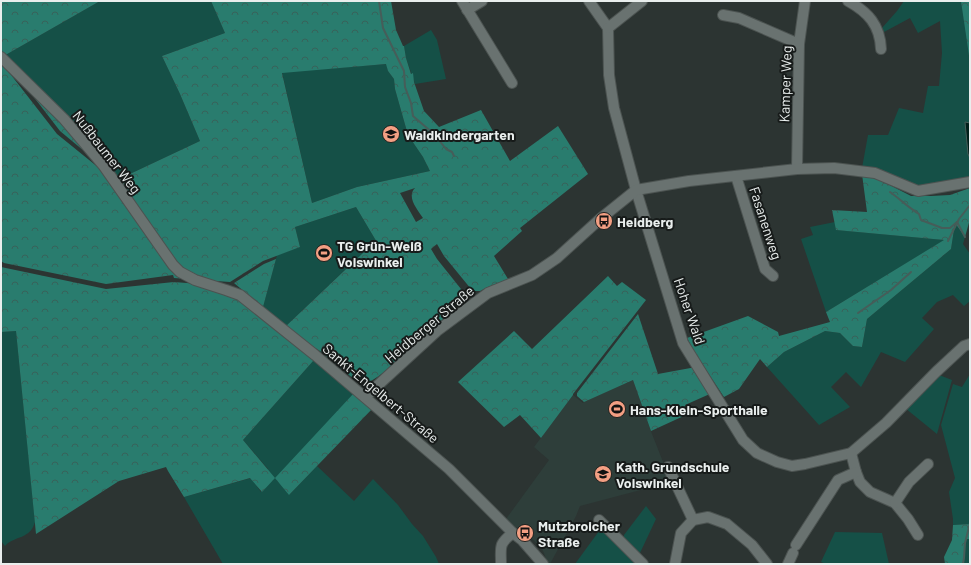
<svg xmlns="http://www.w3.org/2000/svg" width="971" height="565" font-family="Barlow,sans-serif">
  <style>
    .built { fill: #2e3e3a }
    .green { fill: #155047 }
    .forest { fill: url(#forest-crowns); fill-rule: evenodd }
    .water { fill: #001f1a; stroke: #465d59 }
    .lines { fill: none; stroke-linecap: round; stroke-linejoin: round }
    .stream { stroke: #465d59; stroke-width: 2 }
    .minor-casing { stroke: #4c5351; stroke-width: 12 }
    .minor { stroke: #697270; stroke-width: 10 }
    .labels { text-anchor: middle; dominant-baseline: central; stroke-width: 4; stroke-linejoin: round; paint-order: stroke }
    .street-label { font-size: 14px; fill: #e9eeed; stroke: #171b1a }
    .poi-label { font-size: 14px; font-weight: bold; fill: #e9eeed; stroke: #171b1a; text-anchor: start }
  </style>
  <defs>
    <pattern id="forest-crowns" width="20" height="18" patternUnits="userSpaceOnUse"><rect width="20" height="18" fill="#297c6e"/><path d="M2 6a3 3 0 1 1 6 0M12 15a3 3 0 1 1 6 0" fill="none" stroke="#38625a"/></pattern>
  </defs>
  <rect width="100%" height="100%" fill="#2c3432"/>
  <!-- built -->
  <path class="built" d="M633,380L652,434L671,482L580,506L576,516L550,564L546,559L544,553L542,549L523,529L515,527L506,519L549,460L534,447L573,395L583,403L585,401Z"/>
  <!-- green -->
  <g class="green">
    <path d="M100,1H211L225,33L162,56L180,94L200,141L115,181L2,57Z"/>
    <path d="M904,1H970V123L968,154L970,158V181L930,190L862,168L868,135H888L899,108L923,113L928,86H939L942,53L940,21L918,33L910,18L884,32L882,28L897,11Z"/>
    <path d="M431,30L437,40L446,79L415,84L406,58L404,46Z"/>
    <path d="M387,64L388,71L394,79L395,89L408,135L423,157L430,171L357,187L312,203L282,72Z"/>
    <path d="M356,207L378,244L364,252L331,283V285H329L286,326L263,307L277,255L300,247L295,227Z"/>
    <path d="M835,222L837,230L945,240L826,312L801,239L813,235L810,227Z"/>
    <path d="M955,223L965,237L963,244L970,254V301L964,306L953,295L937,302L922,318L934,329L905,362L881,352L861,387L846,372L831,387L850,407L819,425L767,367L784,352L825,331L840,333L853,346L862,347L867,319L951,249Z"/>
    <path d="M16,331L35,522C30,540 15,535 5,546L1,541V332Z"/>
    <path d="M314,360L354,393L289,495L317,466L354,501L373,479L398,505L412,524L423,536L436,557L439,564H223L184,497L251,478L261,492L268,469L243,440Z"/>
    <path d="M970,374V524L953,525V519L949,492L955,478L941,425L953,384L962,387Z"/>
    <path d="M939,375L952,380L940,423L937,434L905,408Z"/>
    <path d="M646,506L656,519L639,555L624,538V535Z"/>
    <path d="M602,527L636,561L632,564H575Z"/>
    <path d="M835,532L882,533L889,564H826L821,562Z"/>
    <path d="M966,538L970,539V564H963C965,556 964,547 966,538Z"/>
  </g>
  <!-- forest -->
  <g class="forest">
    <path d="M1,1H100L2,57L1,55Z"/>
    <path d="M211,1H391L396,30L403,46H404L406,58L411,74L413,73L414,82L424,111L439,127L481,110L510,161L558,126L588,174L520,228L522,231L494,256L508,279L488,287L480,291H474L471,289L444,256L437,244L431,249L437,259L465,294C468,301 465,306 457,307L433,328L432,331C421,341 375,383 364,384C360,384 358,382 355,380L320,351L301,339L286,326L364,252L378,244L356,207L295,227L300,247L263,261L230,282L174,278L173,275L106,284L4,263L1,261V62L57,134L115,181L200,141L180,94L162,56L225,33ZM386,64L388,71L394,79L395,89L408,135L423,157L430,171L357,187L312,203L282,73ZM415,188C406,197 418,210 423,218L416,222L400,193Z"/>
    <path d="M961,1H970V62Z"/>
    <path d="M13,70L102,166L60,131Z"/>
    <path d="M862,174L876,178L911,196H931L950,195L970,188V219L965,237L955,223L951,249L867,319L862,347L853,346L840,333L825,331L784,352L767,367L760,359L739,389L724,397L695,353L687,338L748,316L778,332L779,336L830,322L826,312L944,240L836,230L832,210L867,212Z"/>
    <path d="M276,259L263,307L234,283L264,264Z"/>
    <path d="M1,267L106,289L174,282L224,286L314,360L243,440L275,478L354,393L373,408L289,495L275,478L262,492L250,478L184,497L168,471L166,467L119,481L36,534L16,331L1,332Z"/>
    <path d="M608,276L617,286L622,282L646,300L573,394V395L541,438L520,415L504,427L458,382L514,331L532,349Z"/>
    <path d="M638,314L658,374L696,367L712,393L685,405L688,414L651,431L633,380L584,402L577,396V393Z"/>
    <path d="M970,523V539H966C964,547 965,556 963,564H945L944,557L952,540L953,525L970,524Z"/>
  </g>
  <!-- water -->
  <path class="water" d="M965,122L970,123V158L968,154Z"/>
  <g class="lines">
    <!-- stream -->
    <g class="stream">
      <path d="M379,1L383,28L404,71L405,87L411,103L413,116L435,135L446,149L452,152L454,156"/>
      <path d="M890,192C900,199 909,208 919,214L921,220L942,228H950L957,222"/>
      <path d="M957,222L965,237"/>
      <path d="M948,241L959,219L970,205"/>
      <path d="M858,313L891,290L911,272"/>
      <path d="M963,564L964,558L965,543L970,523"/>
    </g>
    <!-- minor casing -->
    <g class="minor-casing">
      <g id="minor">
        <path d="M462,1L512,83"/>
        <path d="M589,1L608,28"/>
        <path d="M848,1C868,12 880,25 881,49"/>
        <path d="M467,10L482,1"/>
        <path d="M723,15L739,18L799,44"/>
        <path d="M608,28L609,75L614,108L636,190L683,343L743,440L757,453L777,462L792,466L805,464L851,453L886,423L936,372L964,346L970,344"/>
        <path d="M608,28L642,1"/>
        <path d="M1,57L64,119L103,165L173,265L180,272L195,280L226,290L240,295L315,355L449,469L513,533L522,540L543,564"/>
        <path d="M797,169L799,44L805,1"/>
        <path d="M736,176L765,269L773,276"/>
        <path d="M365,397L437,331L488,293L532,275L557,258L600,219L636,190L689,181L797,169L834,168L875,173L918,191L970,182"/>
        <path d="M851,453L856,472L860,482L870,492L895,503L908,519L918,535"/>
        <path d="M668,467L693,520"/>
        <path d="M895,503L909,482L928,464"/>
        <path d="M599,520L643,564"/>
        <path d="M796,545L838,480L856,472"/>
        <path d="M501,564C501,547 498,544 513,533"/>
        <path d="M675,564L681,533L693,520L708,517L727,524L752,545L767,564"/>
        <path d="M788,564L793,553"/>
      </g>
    </g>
    <!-- minor -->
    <use href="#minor" class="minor"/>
  </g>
  <!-- icons -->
  <defs>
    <g id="school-disc" transform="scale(0.9)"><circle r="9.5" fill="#f39f83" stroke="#171b1a"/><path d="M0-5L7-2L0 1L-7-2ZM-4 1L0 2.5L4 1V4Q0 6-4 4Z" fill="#111"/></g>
    <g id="bus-disc" transform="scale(0.9)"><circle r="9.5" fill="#f39f83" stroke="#171b1a"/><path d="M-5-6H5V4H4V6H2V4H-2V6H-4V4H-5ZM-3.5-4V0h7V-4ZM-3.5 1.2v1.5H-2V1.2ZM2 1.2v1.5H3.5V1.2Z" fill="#111"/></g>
    <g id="stadium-disc" transform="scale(0.9)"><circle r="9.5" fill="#f39f83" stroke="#171b1a"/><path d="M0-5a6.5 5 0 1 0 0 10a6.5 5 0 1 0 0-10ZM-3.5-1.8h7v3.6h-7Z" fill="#111"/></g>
  </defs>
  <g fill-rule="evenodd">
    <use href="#school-disc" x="391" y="134"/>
    <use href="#bus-disc" x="604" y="221"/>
    <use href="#stadium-disc" x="324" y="253"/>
    <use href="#stadium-disc" x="617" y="409"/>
    <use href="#school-disc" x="603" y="474"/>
    <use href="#bus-disc" x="525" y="533"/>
  </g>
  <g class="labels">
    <!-- street labels -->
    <g class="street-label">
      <text transform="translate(785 84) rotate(-88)">Kamper Weg</text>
      <text transform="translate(107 152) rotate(52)">Nußbaumer Weg</text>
      <text transform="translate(766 223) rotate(72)">Fasanenweg</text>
      <text transform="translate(690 311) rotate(71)">Hoher Wald</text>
      <text transform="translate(429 324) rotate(-40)">Heidberger Straße</text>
      <text transform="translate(381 393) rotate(40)">Sankt-Engelbert-Straße</text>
    </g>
    <!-- poi labels -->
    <g class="poi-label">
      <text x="404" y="134">Waldkindergarten</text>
      <text x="617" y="221">Heidberg</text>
      <text x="337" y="245">TG Grün-Weiß<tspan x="337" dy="16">Voiswinkel</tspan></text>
      <text x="630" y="409">Hans-Klein-Sporthalle</text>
      <text x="616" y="466">Kath. Grundschule<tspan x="616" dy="16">Voiswinkel</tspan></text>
      <text x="538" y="525">Mutzbroicher<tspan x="538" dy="16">Straße</tspan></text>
    </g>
  </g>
  <!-- border -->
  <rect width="971" height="565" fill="none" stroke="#e9eeed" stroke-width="4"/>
</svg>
